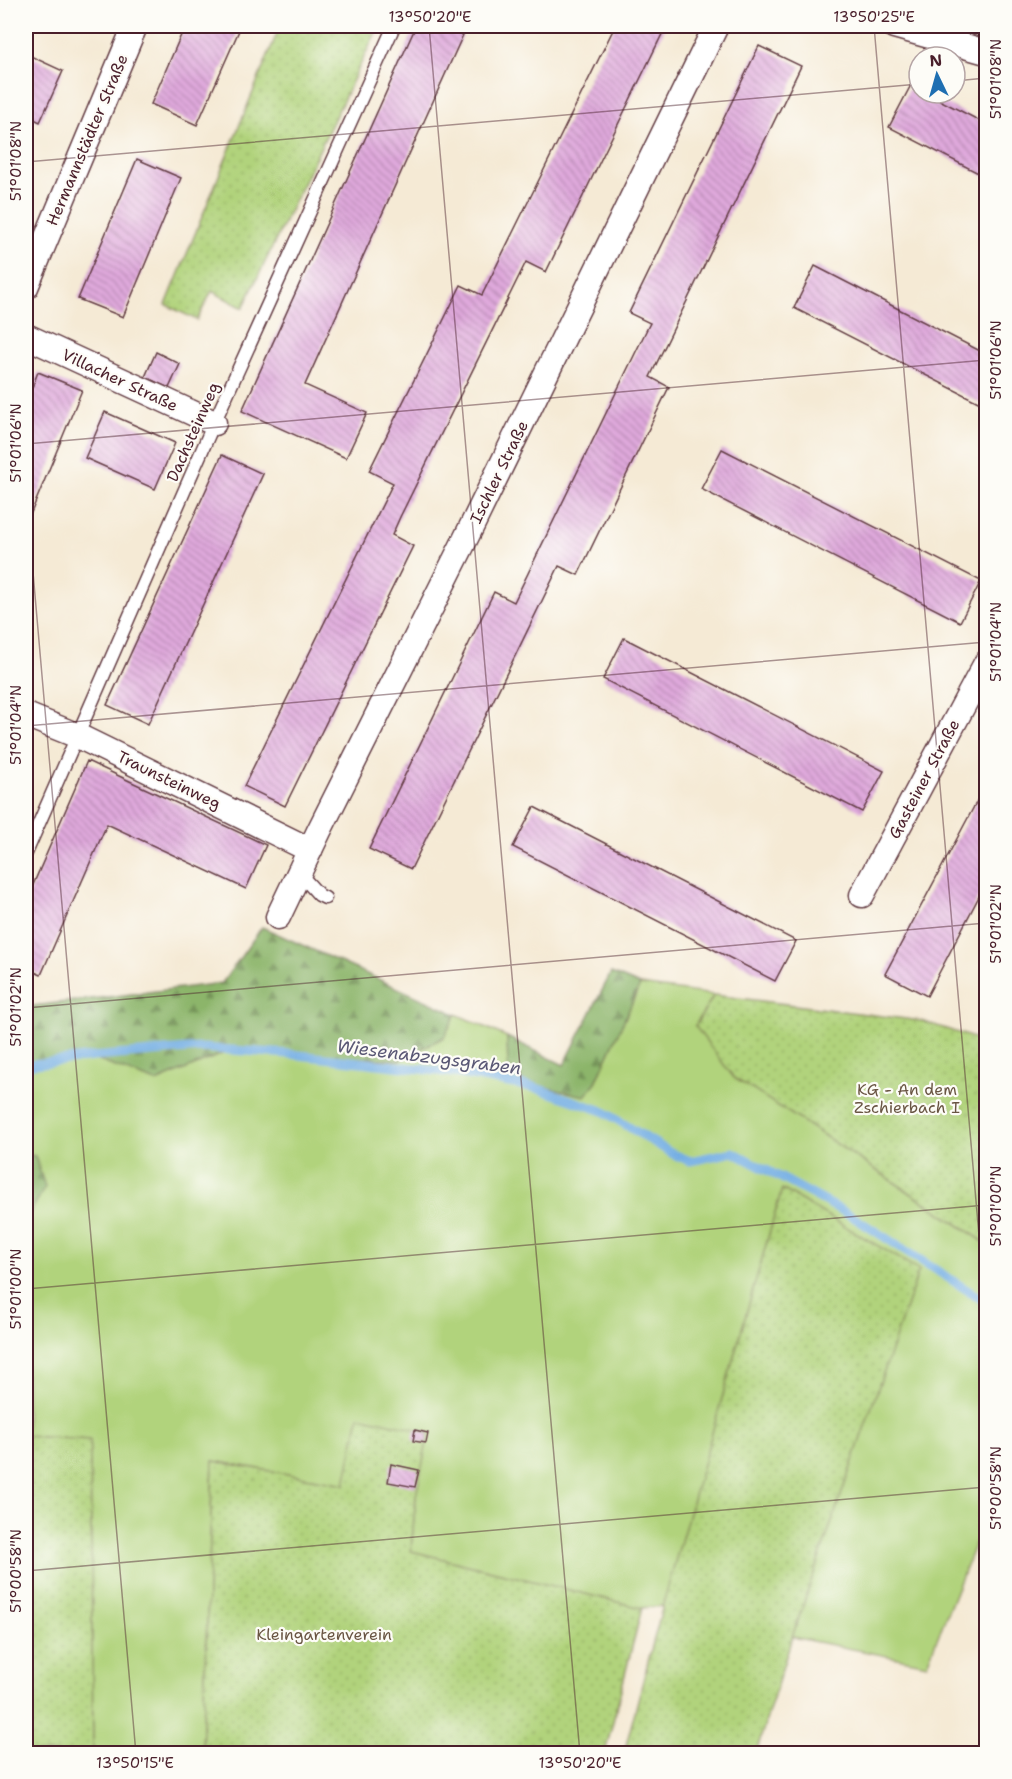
<svg xmlns="http://www.w3.org/2000/svg" width="1012" height="1779" font-family="'Shantell Sans',sans-serif">
  <style>
    .grass { fill: #b1d37b; stroke: #7e7953; stroke-width: 1.5 }
    .forest { fill: url(#forest-firs); stroke: #6b6a4b; stroke-width: 1.5 }
    .garden { fill: url(#garden-dots); stroke: #7e7953; stroke-width: 1.5 }
    .lines { fill: none; stroke-linecap: round; stroke-linejoin: round }
    .stream { stroke: #72ade3; stroke-width: 9 }
    .building { fill: url(#building-back-hatch) }
    .service-casing { stroke: #643d44; stroke-width: 15 }
    .minor-casing { stroke: #643d44; stroke-width: 27 }
    .service { stroke: #fff; stroke-width: 12 }
    .minor { stroke: #fff; stroke-width: 24 }
    .ticks { fill: none; stroke: #4a1f2b; stroke-width: 1.5; stroke-opacity: 0.45 }
    .labels { text-anchor: middle; dominant-baseline: central; stroke-width: 4.5; stroke-linejoin: round; paint-order: stroke }
    .street-label { font-size: 16px; fill: #4a1f2b; stroke: #fdfcf7 }
    .park-label { font-size: 16px; fill: #695543; stroke: #fdfcf7 }
    .water-label { font-size: 18px; font-style: italic; fill: #5a5875; stroke: #fdfcf7 }
    .neatline { fill: none; stroke: #4a1f2b; stroke-width: 2 }
    .ticks-label { font-size: 15px; text-anchor: middle; fill: #4a1f2b }
  </style>
  <defs>
    <pattern id="forest-firs" width="22" height="20" patternUnits="userSpaceOnUse" patternTransform="scale(1.5)"><rect width="22" height="20" fill="#8cb56b"/><path d="M5 1l3.5 6h-7zM16 11l3.5 6h-7z" fill="#749358"/></pattern>
    <pattern id="garden-dots" width="8" height="8" patternUnits="userSpaceOnUse" patternTransform="scale(1.5)"><rect width="8" height="8" fill="#b1d37b"/><path d="M2 2h.1M6 6h.1" fill="none" stroke="#9ab56a" stroke-width="1.8" stroke-linecap="round"/></pattern>
    <pattern id="building-back-hatch" width="6" height="6" patternUnits="userSpaceOnUse" patternTransform="scale(1.5)"><rect width="6" height="6" fill="#dfa9dc"/><path d="M-1 5l2 2M0 0l6 6M5-1l2 2" fill="none" stroke="#b789b3"/></pattern>
  </defs>
  <rect width="100%" height="100%" fill="#fdfcf7"/>
  <filter id="ink" filterUnits="userSpaceOnUse"><feTurbulence type="fractalNoise" baseFrequency=".0167" numOctaves="2"/><feDisplacementMap in="SourceGraphic" scale="12" xChannelSelector="R" yChannelSelector="G"/><feConvolveMatrix kernelMatrix="1 2 1 2 8 2 1 2 1" color-interpolation-filters="sRGB"/></filter>
  <filter id="wash" filterUnits="userSpaceOnUse"><feTurbulence type="fractalNoise" baseFrequency=".008" numOctaves="4" result="noise"/><feDisplacementMap in="SourceGraphic" scale="24" xChannelSelector="R" yChannelSelector="G"/><feGaussianBlur stdDeviation="1.35" result="paint"/><feColorMatrix in="noise" values="0 0 0 0 0 0 0 0 0 0 0 0 0 0 0 0 0 1.4 0 .05"/><feComposite in="paint" operator="in"/></filter>
  <g filter="url(#wash)">
    <rect width="100%" height="100%" fill="#f5ead5"/>
    <!-- grass -->
    <path class="grass" d="M640,985L714,995L695,1026L802,1121L986,1243V1516L927,1664L792,1637L918,1271L782,1190L663,1606L641,1608L411,1551L416,1496L213,1461L202,1753H93L90,1440L26,1436V1217L29,1215L35,1156L26,1155V1068L94,1059L156,1082L226,1052L400,1060L444,1037L456,1014L507,1037L508,1067L596,1082Z"/>
    <!-- forest -->
    <g class="forest">
      <path d="M262,927L456,1014L444,1037L400,1060L226,1052L156,1082L94,1059L26,1068V1007L222,983Z"/>
      <path d="M611,973L640,985L596,1082L585,1096L525,1083L508,1067L507,1037L564,1065Z"/>
      <path d="M26,1155L35,1156L45,1187L29,1215L26,1217Z"/>
    </g>
    <!-- garden -->
    <g class="garden">
      <path d="M280,26H379L243,308L212,291L197,320L166,305Z"/>
      <path d="M714,995L922,1021L986,1042V1243L802,1121L734,1078L695,1026Z"/>
      <path d="M782,1189L919,1270L792,1637L756,1753H624L665,1597Z"/>
      <path d="M359,1416L429,1432L416,1496L411,1551L642,1608L605,1753L202,1754L213,1461L345,1484Z"/>
      <path d="M26,1436L90,1440L93,1753H26Z"/>
    </g>
    <g class="lines">
      <!-- stream -->
      <path class="stream" d="M26,1065L93,1057L201,1048L290,1054L456,1073L536,1088L603,1111L671,1153L690,1161L733,1152L850,1215L986,1302"/>
    </g>
    <g id="blocks">
      <!-- building -->
      <g class="building">
        <path d="M185,26H241L197,125L151,104Z"/>
        <path d="M416,26H467L305,385L367,413L346,458L242,411Z"/>
        <path d="M615,26H666L546,272L526,262L400,517L392,535L413,546L285,806L244,786L393,483L369,471L461,285L482,295Z"/>
        <path d="M759,46L801,66L650,377L669,387L578,575L559,566L411,869L369,849L494,592L514,602L647,329L650,323L629,313Z"/>
        <path d="M26,54L63,71L40,122L26,115Z"/>
        <path d="M911,85L919,89V93H926L986,124V177L889,127Z"/>
        <path d="M137,159L181,178L123,317L78,299Z"/>
        <path d="M815,266L986,354V406L794,308Z"/>
        <path d="M156,352L180,364L169,388L145,377Z"/>
        <path d="M38,372L82,390L26,525V403Z"/>
        <path d="M105,412L175,443L155,489L85,458Z"/>
        <path d="M722,449L981,581L960,622L701,489Z"/>
        <path d="M222,455L263,474L148,724L107,705Z"/>
        <path d="M624,638L884,771L862,812L603,679Z"/>
        <path d="M87,761L266,845L246,889L107,824L41,975L26,968V901Z"/>
        <path d="M986,784V883L927,996L885,974Z"/>
        <path d="M534,807L796,941L775,981L513,847Z"/>
        <path d="M415,1430L428,1433L426,1443L413,1441Z"/>
        <path d="M391,1464L419,1470L415,1487L388,1482Z"/>
      </g>
    </g>
  </g>
  <g filter="url(#ink)">
    <use href="#blocks" fill-opacity="0" stroke="#643d44" stroke-width="1.5"/>
    <g class="lines">
      <!-- service casing -->
      <g class="service-casing">
        <g id="service">
          <path d="M26,853L214,423L394,26"/>
          <path d="M299,873L319,895L325,898"/>
        </g>
      </g>
      <!-- minor casing -->
      <g class="minor-casing">
        <g id="minor">
          <path d="M894,26L986,52"/>
          <path d="M26,287L135,26"/>
          <path d="M26,336L214,423"/>
          <path d="M26,715L78,736L310,850"/>
          <path d="M862,895L986,663"/>
          <path d="M278,917L319,831L462,546L716,26"/>
        </g>
      </g>
      <!-- service -->
      <use href="#service" class="service"/>
      <!-- minor -->
      <use href="#minor" class="minor"/>
    </g>
  </g>
  <!-- ticks -->
  <path class="ticks" d="M429,26L580,1754M874,26L986,1316M955,81L986,78M26,162L919,84M26,444L986,360M26,492L136,1754M26,726L986,642M26,1008L986,923M26,1289L986,1205M26,1571L986,1487"/>
  <g class="labels">
    <!-- street labels -->
    <g class="street-label">
      <text transform="translate(87 140) rotate(-67)">Hermannstädter Straße</text>
      <text transform="translate(120 380) rotate(25)">Villacher Straße</text>
      <text transform="translate(193 432) rotate(-66)">Dachsteinweg</text>
      <text transform="translate(499 472) rotate(-64)">Ischler Straße</text>
      <text transform="translate(924 779) rotate(-62)">Gasteiner Straße</text>
      <text transform="translate(169 780) rotate(26)">Traunsteinweg</text>
    </g>
    <!-- park labels -->
    <g class="park-label">
      <text x="907" y="1089">KG - An dem<tspan x="907" dy="18">Zschierbach I</tspan></text>
      <text x="324" y="1634">Kleingartenverein</text>
    </g>
    <!-- water labels -->
    <g class="water-label">
      <text transform="translate(429 1057) rotate(7)">Wiesenabzugsgraben</text>
    </g>
  </g>
  <!-- margin -->
  <rect width="1012" height="1779" fill="none" stroke="#fdfcf7" stroke-width="66"/>
  <!-- north arrow -->
  <g transform="translate(937 75) rotate(355)"><circle r="28" fill="#fdfcf7" stroke="#b5a4a5" stroke-width="1.5"/>
  <path d="M0-4.5L10 22L0 15L-10 22Z" fill="#1f6fb2"/>
  <text y="-9" font-size="16" font-weight="bold" text-anchor="middle" fill="#4a1f2b">N</text>
  </g>
  <rect x="33" y="33" width="946" height="1713" class="neatline"/>
  <g class="ticks-label">
    <text x="430" y="22">13°50'20"E</text>
    <text x="874" y="22">13°50'25"E</text>
    <text transform="translate(996 79) rotate(-90)" y="5">51°01'08"N</text>
    <text transform="translate(16 161) rotate(-90)" y="5">51°01'08"N</text>
    <text transform="translate(996 360) rotate(-90)" y="5">51°01'06"N</text>
    <text transform="translate(16 443) rotate(-90)" y="5">51°01'06"N</text>
    <text transform="translate(996 642) rotate(-90)" y="5">51°01'04"N</text>
    <text transform="translate(16 725) rotate(-90)" y="5">51°01'04"N</text>
    <text transform="translate(996 924) rotate(-90)" y="5">51°01'02"N</text>
    <text transform="translate(16 1007) rotate(-90)" y="5">51°01'02"N</text>
    <text transform="translate(996 1206) rotate(-90)" y="5">51°01'00"N</text>
    <text transform="translate(16 1289) rotate(-90)" y="5">51°01'00"N</text>
    <text transform="translate(996 1488) rotate(-90)" y="5">51°00'58"N</text>
    <text transform="translate(16 1571) rotate(-90)" y="5">51°00'58"N</text>
    <text x="135" y="1768">13°50'15"E</text>
    <text x="580" y="1768">13°50'20"E</text>
  </g>
</svg>
